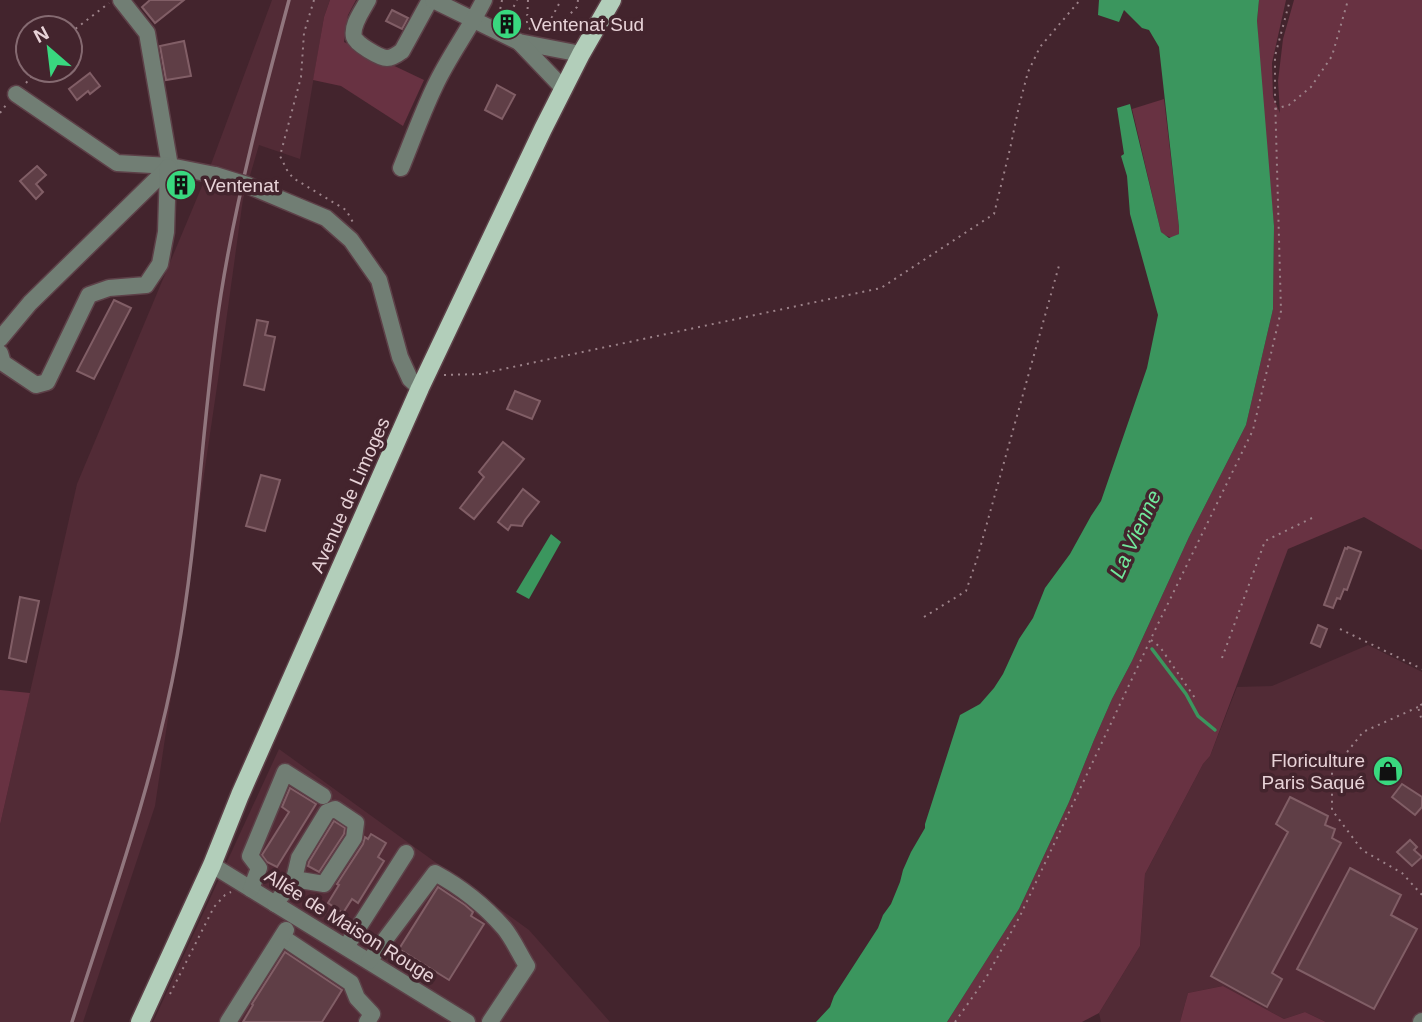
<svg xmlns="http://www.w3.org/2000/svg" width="1422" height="1022" font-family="Helvetica,sans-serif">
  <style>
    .built { fill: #522b36 }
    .green { fill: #683242 }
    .water { fill: #3b965e }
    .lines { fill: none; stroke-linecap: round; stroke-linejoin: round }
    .stream { stroke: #3b965e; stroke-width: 3.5 }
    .building { fill: #5f3e46; stroke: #815e66; stroke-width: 2 }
    .minor-casing { stroke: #5d4048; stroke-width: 19 }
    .major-casing { stroke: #5d4048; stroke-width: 21 }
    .path { stroke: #9d838a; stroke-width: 2; stroke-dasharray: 2 5; stroke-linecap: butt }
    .minor { stroke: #717e74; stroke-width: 16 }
    .major { stroke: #b2ceba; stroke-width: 18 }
    .rail { stroke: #91767e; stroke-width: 3.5 }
    .minor-bridge-casing { stroke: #5d4048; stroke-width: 19; stroke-linecap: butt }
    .minor-bridge { stroke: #717e74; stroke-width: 16 }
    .labels { text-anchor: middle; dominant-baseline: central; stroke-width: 7; stroke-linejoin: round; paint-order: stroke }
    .poi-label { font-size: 19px; fill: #e8d3d8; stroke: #43242d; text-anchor: start }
    .street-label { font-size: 19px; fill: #e8d3d8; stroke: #43242d }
    .water-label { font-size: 21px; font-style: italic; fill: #71e89c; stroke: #43242d }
  </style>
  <rect width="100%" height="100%" fill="#43242d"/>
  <!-- built -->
  <g class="built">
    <path d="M272,0H330L324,17L300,159L259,145L243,199L219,373L155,806L83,1022H0V825L77,484L210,167Z"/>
    <path d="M1368,645L1422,672V1022H1326L1305,1012L1284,1019L1223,986L1188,993L1180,1022H1101L1099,1013L1140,946L1145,874L1203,764L1210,756L1237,687L1272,686Z"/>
    <path d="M279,749L529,930L610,1022H153Z"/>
  </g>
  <!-- green -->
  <g class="green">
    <path d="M330,0H356L348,15L344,42L424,80L403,126L341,86L313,80L324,17Z"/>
    <path d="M1259,0H1286L1272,63L1273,97L1280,113L1278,81L1283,39L1294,0H1422V550L1364,517L1288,549L1210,756L1203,764L1145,874L1140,946L1099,1013L1082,1022H947L1019,909L1069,802L1094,740L1112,699L1132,661L1189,537L1246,425L1273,309L1274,226L1259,83L1257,21Z"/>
    <path d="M1164,99L1179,227V234L1172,238L1164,235L1161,232L1132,109Z"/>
    <path d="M0,690L30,693L0,825Z"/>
    <path d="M1223,986L1284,1019L1305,1012L1326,1022H1180L1188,993Z"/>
  </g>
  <!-- water -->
  <g class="water">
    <path d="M1099,0H1259L1257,21L1274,226L1273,309L1246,425L1189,537L1132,661L1112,699L1094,740L1069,802L1019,909L947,1022H816L830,1007L834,996L878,928L883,915L891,904L900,882L903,870L911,852L925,828V824L960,715L980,704L994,688L1003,674L1019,639L1033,618L1045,588L1070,554L1091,516L1101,501L1147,368L1158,315L1130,214L1127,176L1121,156L1124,154L1117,108L1130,104L1161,232L1169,238L1179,234V227L1159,47L1149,30L1142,28L1124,10L1119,22L1098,15Z"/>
    <path d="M551,534L561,542L529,599L516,592Z"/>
  </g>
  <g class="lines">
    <!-- stream -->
    <path class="stream" d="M1152,649L1186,694L1198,716L1215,730"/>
  </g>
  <!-- building -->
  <g class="building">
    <path d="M150,0H184L155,23L142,7Z"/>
    <path d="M392,10L408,18L402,29L386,21Z"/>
    <path d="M184,41L191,76L166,80L160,46Z"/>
    <path d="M90,73L100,86L90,94L88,91L77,100L69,89Z"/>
    <path d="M497,85L515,95L502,119L485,110Z"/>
    <path d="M37,166L46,175L36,184L43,192L36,199L20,181Z"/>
    <path d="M114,300L131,308L94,379L77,371Z"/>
    <path d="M257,320L268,322L265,335L275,337L264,390L244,385Z"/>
    <path d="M515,391L540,401L532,419L507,409Z"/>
    <path d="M503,442L524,459L474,519L460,508L484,477L479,472Z"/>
    <path d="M261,475L280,480L265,531L246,526Z"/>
    <path d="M523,489L539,502L525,520L522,526L511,525L508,530L498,522Z"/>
    <path d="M1348,547L1361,552L1347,590L1344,589L1340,599L1337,598L1333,608L1324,605L1345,548L1347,549Z"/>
    <path d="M20,597L39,601L26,662L9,658Z"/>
    <path d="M1318,625L1327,629L1320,647L1311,643Z"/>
    <path d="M1402,784L1422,797V807L1415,815L1392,797Z"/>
    <path d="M290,788L316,804L277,867L267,862L262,855L289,812L282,807Z"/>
    <path d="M1290,797L1328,816L1325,825L1335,829L1332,838L1341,843L1272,973L1282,979L1267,1007L1211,976L1288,832L1276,824Z"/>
    <path d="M334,821L345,828L344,834L319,872L308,866L309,862Z"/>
    <path d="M371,834L386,843L378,857L384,861L358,903L352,899L343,913L328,903L339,885L337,884L363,844L365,837L368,839Z"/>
    <path d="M1410,840L1417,847L1414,850L1422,857L1412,866L1397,852Z"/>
    <path d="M1350,868L1401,895L1391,915L1417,929L1374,1009L1297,969Z"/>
    <path d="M438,887L465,905L473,912L471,916L484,924L449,980L399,949Z"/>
    <path d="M285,952L342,990L334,1003L322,1022H243L253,1005L252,1004Z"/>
  </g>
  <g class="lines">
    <!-- minor casing -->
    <g class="minor-casing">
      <g id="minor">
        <path d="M121,0L147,33L170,166L215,175"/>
        <path d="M368,0C363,10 351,25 354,37C356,44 380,58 387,58C393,58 398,54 402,51L430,0"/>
        <path d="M433,0L519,42L581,54"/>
        <path d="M519,42L564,89"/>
        <path d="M16,94L117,163L170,166"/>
        <path d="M401,168C412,141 422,113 435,86C449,56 469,30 484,0"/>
        <path d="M247,185L326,218L351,240L379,280L400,357L410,379L420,388"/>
        <path d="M0,339L30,303L170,166"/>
        <path d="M0,353L3,363L36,385L47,382L89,295L109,288L146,285L160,264L166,232L168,167"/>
        <path d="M212,865L467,1022"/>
        <path d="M251,889L259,868L250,856L285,772L323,796"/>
        <path d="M275,904L294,879L299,858L327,812L335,809L356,823L354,838L324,884L294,879"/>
        <path d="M282,937L351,983L357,998L372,1014L367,1022"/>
        <path d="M346,947L406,853"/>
        <path d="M369,961L435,873C461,887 484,905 504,928C513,939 519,953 527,966L490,1022"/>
        <path d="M228,1022L286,930"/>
        <path d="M1421,1022L1422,1021"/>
      </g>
    </g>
    <!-- major casing -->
    <g class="major-casing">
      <path id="major" d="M140,1022L212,865L240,795L420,388L543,129L581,54L612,0"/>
    </g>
    <!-- path -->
    <g class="path">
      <path d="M314,0L304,33L301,77L280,156L287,170L293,178L346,210L354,224"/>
      <path d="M502,0L500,10L505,13L511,12L517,0"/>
      <path d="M528,0L527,22L530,29L539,30L551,19L561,0"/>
      <path d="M70,33L109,3"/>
      <path d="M551,33L577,7L578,0"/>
      <path d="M26,83L37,70"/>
      <path d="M1275,109L1289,105L1311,87L1332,56L1348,0"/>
      <path d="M0,113L6,105"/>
      <path d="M444,375L480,374L881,288L994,214L1010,149L1019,106L1028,72L1040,47L1080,0"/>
      <path d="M924,617L966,591L977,559L1060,262"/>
      <path d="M1340,629L1422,669"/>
      <path d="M1151,640L1160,647L1195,698"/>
      <path d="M1222,658L1265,541L1312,518"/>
      <path d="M1422,704L1418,707L1422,721"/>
      <path d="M1418,707L1363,732L1332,771V810L1362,850L1402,873L1422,895"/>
      <path d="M170,994L214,907L225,895L231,892"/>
      <path d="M955,1022L986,978L1020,916L1156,628L1253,430L1281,311L1275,96V56L1290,0"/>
    </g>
    <!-- minor -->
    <use href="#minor" class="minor"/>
    <!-- major -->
    <use href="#major" class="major"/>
    <!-- rail -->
    <path class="rail" d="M72,1022C111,901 154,781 177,656C199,536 202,414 221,294C237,194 263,97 289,0"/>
    <!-- minor-bridge casing -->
    <g class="minor-bridge-casing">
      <path id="minor-bridge" d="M215,175L247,185"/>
    </g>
    <!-- minor-bridge -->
    <use href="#minor-bridge" class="minor-bridge"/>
  </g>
  <!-- icons -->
  <defs>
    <g id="building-disc" transform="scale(1.575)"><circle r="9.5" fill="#39d87f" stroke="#43242d"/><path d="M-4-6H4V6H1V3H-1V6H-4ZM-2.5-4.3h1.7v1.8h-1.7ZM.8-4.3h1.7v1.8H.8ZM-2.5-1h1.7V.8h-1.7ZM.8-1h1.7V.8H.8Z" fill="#111"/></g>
    <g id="shop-disc" transform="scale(1.575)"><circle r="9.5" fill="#39d87f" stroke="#43242d"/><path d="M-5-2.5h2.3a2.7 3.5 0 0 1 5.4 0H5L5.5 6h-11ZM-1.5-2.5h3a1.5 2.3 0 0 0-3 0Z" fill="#111"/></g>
  </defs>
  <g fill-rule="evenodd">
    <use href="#building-disc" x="507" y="24"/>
    <use href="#building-disc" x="181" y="185"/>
    <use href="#shop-disc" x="1388" y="771"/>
  </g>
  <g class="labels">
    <!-- poi labels -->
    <g class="poi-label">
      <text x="530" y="24">Ventenat Sud</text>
      <text x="204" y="185">Ventenat</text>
      <text x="1365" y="760" text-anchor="end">Floriculture<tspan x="1365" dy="22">Paris Saqué</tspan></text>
    </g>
    <!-- street labels -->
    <g class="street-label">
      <text transform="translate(350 495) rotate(-66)">Avenue de Limoges</text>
      <text transform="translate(350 926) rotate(32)">Allée de Maison Rouge</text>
    </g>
    <!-- water labels -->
    <g class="water-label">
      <text transform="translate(1135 534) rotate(-65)">La Vienne</text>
    </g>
  </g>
  <!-- north arrow -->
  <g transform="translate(49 49) rotate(332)"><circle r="33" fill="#43242d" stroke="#856a71" stroke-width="2"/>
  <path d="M0-5L12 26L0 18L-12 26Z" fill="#39d87f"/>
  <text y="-10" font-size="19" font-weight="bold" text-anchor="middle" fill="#e8d3d8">N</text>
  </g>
</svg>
